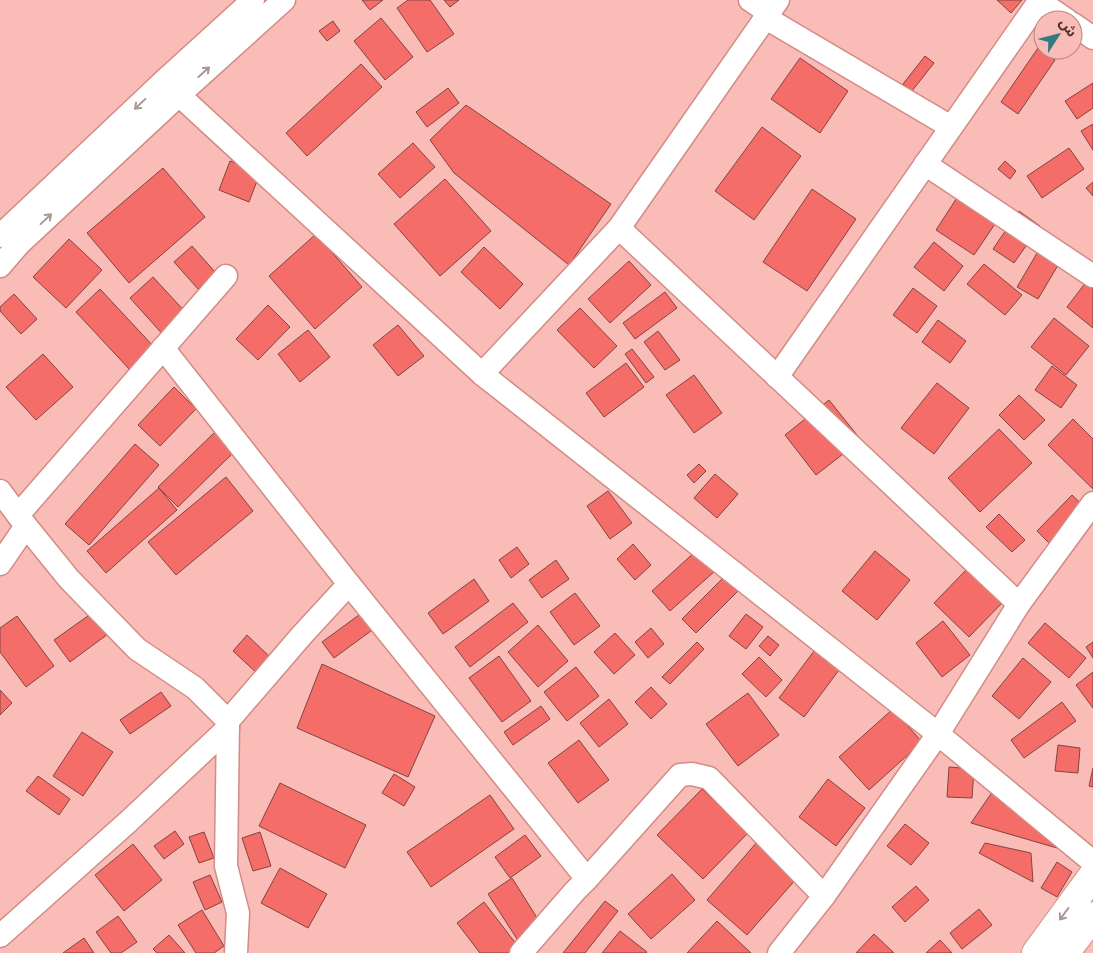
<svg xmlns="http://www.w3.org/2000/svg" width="1093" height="953" font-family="'Alegreya Sans','Noto Sans Arabic',sans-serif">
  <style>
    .building { fill: #f46d68; stroke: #85433f }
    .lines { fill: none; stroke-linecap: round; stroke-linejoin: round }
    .minor-casing { stroke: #d48b85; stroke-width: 25 }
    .tertiary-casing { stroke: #d48b85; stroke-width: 30 }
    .minor { stroke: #fff; stroke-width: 22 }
    .tertiary { stroke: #fff; stroke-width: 28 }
    .oneway { stroke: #a89896 }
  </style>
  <rect width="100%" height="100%" fill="#fabcb6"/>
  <!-- building -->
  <g class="building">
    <path d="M362,0H383L370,10Z"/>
    <path d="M408,0H430L454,34L427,52L397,8Z"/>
    <path d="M444,0H459L450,7Z"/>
    <path d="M997,0H1022L1011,13Z"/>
    <path d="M381,18L413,57L385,80L354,41Z"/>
    <path d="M333,21L340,31L327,41L319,31Z"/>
    <path d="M1038,48L1055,60L1018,114L1001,102Z"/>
    <path d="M925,56L934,63L912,91L903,84Z"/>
    <path d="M800,58L848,91L820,133L771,99Z"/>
    <path d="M361,64L382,87L307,156L286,133Z"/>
    <path d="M1093,83V108L1077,119L1065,101Z"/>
    <path d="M448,88L459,103L427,127L416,112Z"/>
    <path d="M466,105L611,204L569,265L454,173L430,140Z"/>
    <path d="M1093,124V150L1081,131Z"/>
    <path d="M762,127L801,156L754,220L715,191Z"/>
    <path d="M413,143L435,167L400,198L378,174Z"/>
    <path d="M1069,148L1084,169L1042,198L1027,176Z"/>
    <path d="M230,161L260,173L249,202L219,190Z"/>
    <path d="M1005,161L1016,171L1010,179L998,169Z"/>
    <path d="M163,168L205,217L129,283L87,233Z"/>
    <path d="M445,179L491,231L440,276L394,224Z"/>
    <path d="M1093,182V196L1086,188Z"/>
    <path d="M812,189L856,219L807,291L763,262Z"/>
    <path d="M962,190L1001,215L974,255L936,230Z"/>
    <path d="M1019,211L1040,226L1014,263L993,249Z"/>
    <path d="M316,234L362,287L315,329L269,276Z"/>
    <path d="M69,239L102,270L66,308L33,277Z"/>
    <path d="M934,242L963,266L944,291L914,267Z"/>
    <path d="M1043,243L1064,255L1038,299L1017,287Z"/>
    <path d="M192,246L216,273L198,289L174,262Z"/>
    <path d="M484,247L523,284L500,309L461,272Z"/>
    <path d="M629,261L651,285L610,323L588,299Z"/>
    <path d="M984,264L1022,295L1005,315L967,284Z"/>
    <path d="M1093,273V328L1067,307Z"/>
    <path d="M153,277L189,316L166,338L130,298Z"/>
    <path d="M913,288L937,306L917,333L893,315Z"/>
    <path d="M100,289L155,348L131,371L76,312Z"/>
    <path d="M665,292L677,308L635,339L623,323Z"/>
    <path d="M14,294L37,319L21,334L0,311V307Z"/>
    <path d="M268,305L290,327L258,360L236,339Z"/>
    <path d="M580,308L617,346L594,368L557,330Z"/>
    <path d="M1054,318L1089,346L1066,375L1031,347Z"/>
    <path d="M938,320L966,341L950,363L922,342Z"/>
    <path d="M398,325L424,356L398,376L373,345Z"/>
    <path d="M308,330L330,357L300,382L278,354Z"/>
    <path d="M658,331L680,360L665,370L644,342Z"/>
    <path d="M632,349L654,377L646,383L625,354Z"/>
    <path d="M43,354L73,387L36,420L6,387Z"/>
    <path d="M626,363L644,387L604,417L586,393Z"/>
    <path d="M1052,366L1077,385L1061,408L1035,390Z"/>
    <path d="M694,375L722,413L694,433L666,395Z"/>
    <path d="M937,383L969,408L934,454L901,428Z"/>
    <path d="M174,387L196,409L160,446L138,425Z"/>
    <path d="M1019,395L1045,420L1024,440L999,415Z"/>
    <path d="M829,400L861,440L816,475L785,435Z"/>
    <path d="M1073,419L1093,439V489L1048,445Z"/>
    <path d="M999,429L1032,463L980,512L948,478Z"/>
    <path d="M215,432L234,452L178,507L158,487Z"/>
    <path d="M135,444L159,465L89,545L65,524Z"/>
    <path d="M699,464L706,471L694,483L687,475Z"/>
    <path d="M715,474L738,494L717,518L694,498Z"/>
    <path d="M226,477L253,511L176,575L148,542Z"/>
    <path d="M159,488L177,510L106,573L87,551Z"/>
    <path d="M608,491L632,523L610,539L587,506Z"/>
    <path d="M1072,495L1090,512L1055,549L1037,531Z"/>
    <path d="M999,514L1025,540L1012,552L986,527Z"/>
    <path d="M633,544L651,565L635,580L617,559Z"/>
    <path d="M517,547L529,564L511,578L499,560Z"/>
    <path d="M697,550L715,571L670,611L652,591Z"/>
    <path d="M875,551L910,580L877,620L842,591Z"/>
    <path d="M556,560L569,579L542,598L529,580Z"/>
    <path d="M968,568L1003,602L969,637L934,603Z"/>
    <path d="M728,573L742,587L696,633L682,619Z"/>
    <path d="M474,579L489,601L443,634L428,613Z"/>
    <path d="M575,593L600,626L574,645L550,612Z"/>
    <path d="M513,603L528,622L470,667L455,647Z"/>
    <path d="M363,612L375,628L334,658L322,642Z"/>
    <path d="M92,613L108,634L70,662L54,640Z"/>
    <path d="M746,614L763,627L746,649L729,636Z"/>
    <path d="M17,616L54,666L26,687L0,652V628Z"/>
    <path d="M943,621L970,655L942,677L916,643Z"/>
    <path d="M1045,623L1086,658L1069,678L1028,643Z"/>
    <path d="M538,625L568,661L538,687L508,652Z"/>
    <path d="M651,628L664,644L648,658L635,642Z"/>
    <path d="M615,633L635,655L614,674L594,652Z"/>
    <path d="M247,635L274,661L260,676L233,651Z"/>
    <path d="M768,636L779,645L770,656L759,646Z"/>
    <path d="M697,642L704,649L670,684L662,677Z"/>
    <path d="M1093,642V658L1086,647Z"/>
    <path d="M817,647L842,666L804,717L779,698Z"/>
    <path d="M499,656L531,701L502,722L469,678Z"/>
    <path d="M759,657L782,680L766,697L742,674Z"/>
    <path d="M1023,658L1051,682L1019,719L992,696Z"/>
    <path d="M322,664L435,716L408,777L297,728Z"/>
    <path d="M576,667L599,696L567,721L544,692Z"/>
    <path d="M1093,672V708L1076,685Z"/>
    <path d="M651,687L667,704L651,719L635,702Z"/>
    <path d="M0,690L12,703L0,715Z"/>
    <path d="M161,692L171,706L130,734L120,720Z"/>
    <path d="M748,693L779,735L738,766L706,724Z"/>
    <path d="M609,699L628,724L599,747L580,723Z"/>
    <path d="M1062,702L1076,721L1024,758L1011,740Z"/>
    <path d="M541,706L550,719L513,745L504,732Z"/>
    <path d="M893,709L922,742L869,790L839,757Z"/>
    <path d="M82,732L113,752L83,796L53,776Z"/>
    <path d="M579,740L609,780L578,803L548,763Z"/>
    <path d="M1058,745L1080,748L1078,773L1055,771Z"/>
    <path d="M949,767L974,769L972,798L947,797Z"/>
    <path d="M1093,768V787L1089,786Z"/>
    <path d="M394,774L415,787L404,806L382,793Z"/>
    <path d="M38,776L70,799L59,815L26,791Z"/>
    <path d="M828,779L865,808L836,846L799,817Z"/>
    <path d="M280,783L366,825L345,868L259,826Z"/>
    <path d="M997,785L1031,813L1057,848L971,823Z"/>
    <path d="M702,789L748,833L703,879L657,835Z"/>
    <path d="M490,795L514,829L431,887L407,852Z"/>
    <path d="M905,824L929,843L911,865L887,846Z"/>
    <path d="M175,831L184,844L164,859L154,846Z"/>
    <path d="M204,832L214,858L199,863L189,837Z"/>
    <path d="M260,832L271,866L253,871L242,838Z"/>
    <path d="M525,835L541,856L510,878L495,857Z"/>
    <path d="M757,842L797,878L747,935L707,900Z"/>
    <path d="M985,843L1031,853L1033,882L979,853Z"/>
    <path d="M133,844L162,880L124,911L95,875Z"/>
    <path d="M1057,862L1072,872L1057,897L1041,888Z"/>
    <path d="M280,868L327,894L308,928L261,903Z"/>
    <path d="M672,874L695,900L651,939L628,914Z"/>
    <path d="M210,875L222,902L205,910L193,882Z"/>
    <path d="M512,878L541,924L517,939L488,894Z"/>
    <path d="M916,886L929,900L905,922L892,907Z"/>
    <path d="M605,901L618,911L585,953H563Z"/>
    <path d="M484,902L520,949L514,953H480L457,923Z"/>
    <path d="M979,909L992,925L962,949L950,933Z"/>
    <path d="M202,910L224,946L214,953H196L178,925Z"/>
    <path d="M118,916L137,942L121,953H111L96,932Z"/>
    <path d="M717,921L751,953H687Z"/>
    <path d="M620,931L647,952L646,953H602Z"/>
    <path d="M874,934L894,953H856Z"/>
    <path d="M169,935L185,953H157L153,949Z"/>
    <path d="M84,938L94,953H63Z"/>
    <path d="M940,940L952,953H926Z"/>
  </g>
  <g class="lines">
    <!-- minor casing -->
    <g class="minor-casing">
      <g id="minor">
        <path d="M750,0L769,13"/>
        <path d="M1039,1L1067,20"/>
        <path d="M766,18L951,127"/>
        <path d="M1073,24L1093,38"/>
        <path d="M165,80L179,95L482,374L938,734L1093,862"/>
        <path d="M925,164L1093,276"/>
        <path d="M619,228L1019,604"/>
        <path d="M0,236L165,80L253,0"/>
        <path d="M0,266L19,244L179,95L284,0"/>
        <path d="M163,348L349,584L587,879L575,891L521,953"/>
        <path d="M482,374L619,228L778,0"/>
        <path d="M777,377L1040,0"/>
        <path d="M0,491L26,526L0,564"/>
        <path d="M18,515L226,276"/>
        <path d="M26,526L69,579L137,649L195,688L228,721L302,635L349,584"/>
        <path d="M228,721L226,866L238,913L236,953"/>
        <path d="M587,879L680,775L692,774L709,778L824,896"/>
        <path d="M0,936L129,821L228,728"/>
        <path d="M779,953L824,896L938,734L1019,604L1093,503"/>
      </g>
    </g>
    <!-- tertiary casing -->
    <g class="tertiary-casing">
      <g id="tertiary">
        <path d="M1036,953L1093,875"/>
        <path d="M1065,953L1093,916"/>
      </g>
    </g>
    <!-- minor -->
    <use href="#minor" class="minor"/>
    <!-- tertiary -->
    <use href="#tertiary" class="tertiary"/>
  </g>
  <!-- one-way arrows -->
  <defs><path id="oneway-shaft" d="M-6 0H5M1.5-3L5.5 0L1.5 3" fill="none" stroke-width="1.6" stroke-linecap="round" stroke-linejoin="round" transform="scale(1.25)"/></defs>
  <g class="oneway">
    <use href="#oneway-shaft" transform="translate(204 72) rotate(-42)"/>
    <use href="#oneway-shaft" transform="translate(140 104) rotate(137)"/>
    <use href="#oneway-shaft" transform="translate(46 219) rotate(-43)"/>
    <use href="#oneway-shaft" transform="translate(1064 914) rotate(126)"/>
  </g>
  <!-- north arrow -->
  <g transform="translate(1058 35) rotate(54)"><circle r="24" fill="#fabcb6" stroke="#b68480"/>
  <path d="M0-4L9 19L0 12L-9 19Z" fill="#337b83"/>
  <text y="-8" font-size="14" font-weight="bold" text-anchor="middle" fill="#50312e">ش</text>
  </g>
</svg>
